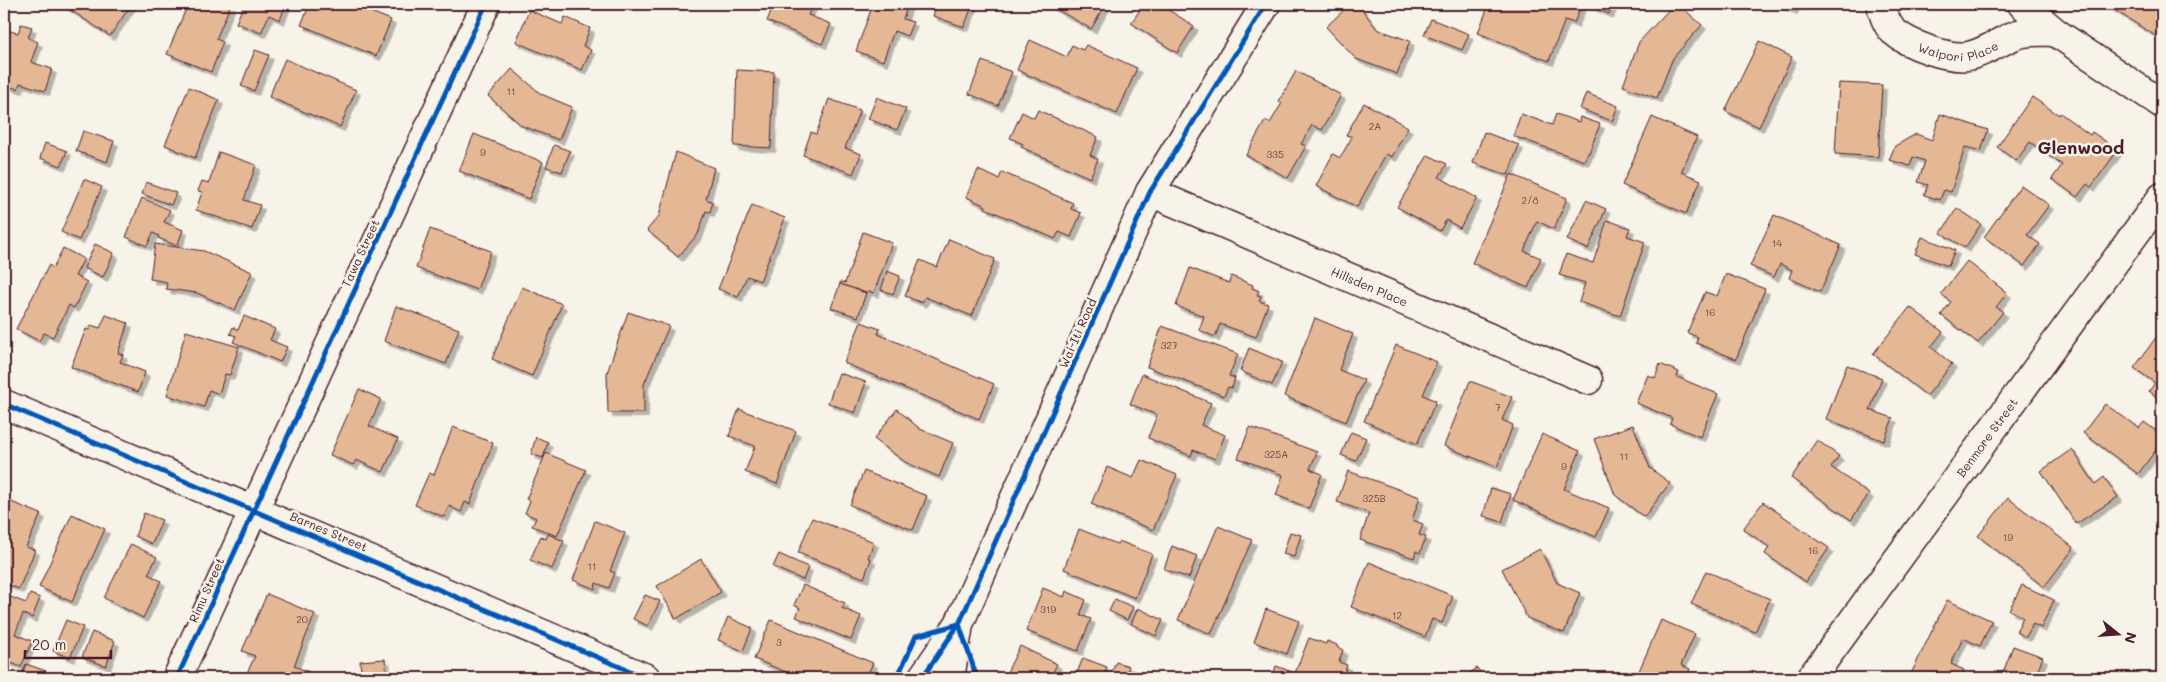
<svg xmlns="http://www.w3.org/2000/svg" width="2166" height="682" font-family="Mali,sans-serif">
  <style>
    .building { fill: #e4b795; stroke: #4a1f2b; filter: url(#shadow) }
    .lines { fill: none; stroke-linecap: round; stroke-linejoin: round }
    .street-casing { stroke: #4a1f2b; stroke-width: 31 }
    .secondary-casing { stroke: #4a1f2b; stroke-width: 31 }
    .street { stroke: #f7f3e8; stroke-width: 28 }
    .secondary { stroke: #f7f3e8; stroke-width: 28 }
    .cycleway-casing { stroke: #f7f3e8; stroke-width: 8 }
    .cycleway { stroke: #0057b8; stroke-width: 5 }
    .labels { text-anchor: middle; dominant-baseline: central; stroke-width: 5; stroke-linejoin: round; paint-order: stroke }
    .number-label { font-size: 10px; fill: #704546 }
    .street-label { font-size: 12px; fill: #4a1f2b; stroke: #f7f3e8 }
    .district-label { font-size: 18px; font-weight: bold; fill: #4a1f2b; stroke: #f7f3e8 }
  </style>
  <defs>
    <filter id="shadow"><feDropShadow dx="4.5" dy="4.5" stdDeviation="0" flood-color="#0004"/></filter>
  </defs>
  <rect width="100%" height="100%" fill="#f7f3e8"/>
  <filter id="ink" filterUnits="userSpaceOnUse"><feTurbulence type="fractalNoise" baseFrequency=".02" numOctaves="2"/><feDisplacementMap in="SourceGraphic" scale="10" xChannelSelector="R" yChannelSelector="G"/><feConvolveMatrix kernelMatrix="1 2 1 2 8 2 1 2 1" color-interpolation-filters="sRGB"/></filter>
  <g filter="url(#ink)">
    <!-- building -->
    <g class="building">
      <path d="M61,4H130L131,5L110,36Z"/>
      <path d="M188,4H231L216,39L223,42L211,72L167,54Z"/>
      <path d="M244,4H286L280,20L269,15L261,33L236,23Z"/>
      <path d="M310,4H351L391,20L376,56L301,25Z"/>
      <path d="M774,4H813L808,15L831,24L822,44L767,21Z"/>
      <path d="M873,4H908L903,19L913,22L907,36L894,31L883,61L856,51Z"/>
      <path d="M937,4H973L964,27L933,16Z"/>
      <path d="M1047,4H1100L1105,6L1091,29Z"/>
      <path d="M1154,4H1159L1194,26L1177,53L1131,23L1142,7L1150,11Z"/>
      <path d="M1350,4H1358L1377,29L1410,41L1397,74L1356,59L1326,27Z"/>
      <path d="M1489,4H1582L1574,23L1565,20L1549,61L1478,33Z"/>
      <path d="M1588,4H1613L1609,14L1588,5Z"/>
      <path d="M1674,4H1678L1702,25L1673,58L1657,98L1623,86L1639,42Z"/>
      <path d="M1775,4H1795L1793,10Z"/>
      <path d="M2109,4H2162V40L2108,6Z"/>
      <path d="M529,10L562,24L565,17L590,28L583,46L591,50L582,70L516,42Z"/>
      <path d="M1431,19L1469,34L1462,50L1424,35Z"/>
      <path d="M21,24L32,27L28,38L38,42L31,62L52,69L45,91L20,83L18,89L4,85V38L6,30L18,33Z"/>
      <path d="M1030,40L1067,57L1072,45L1083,50L1086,45L1137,68L1117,114L1017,70Z"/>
      <path d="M1759,41L1792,57L1759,127L1725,111Z"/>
      <path d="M255,50L269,55L254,91L241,86Z"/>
      <path d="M285,59L356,90L340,127L269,97Z"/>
      <path d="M982,61L1012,72L998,106L969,94Z"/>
      <path d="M512,69L541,94L572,107L559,140L522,126L488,96Z"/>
      <path d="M737,70L774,72L771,148L734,146Z"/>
      <path d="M1296,71L1341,95L1322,130L1312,125L1301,144L1306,146L1288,178L1246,155L1265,121L1270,123L1282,103L1279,101Z"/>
      <path d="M1839,83L1882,85L1878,157L1835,154Z"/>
      <path d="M189,87L219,100L195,158L165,145Z"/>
      <path d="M1586,93L1618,106L1612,121L1580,109Z"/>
      <path d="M877,97L906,109L897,130L868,119Z"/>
      <path d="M2032,97L2059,115L2060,113L2090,135L2092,132L2118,150L2091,187L2087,184L2077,197L2052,179L2062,165L2030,142L2016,161L1997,147Z"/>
      <path d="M829,99L860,110L845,148L861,154L853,174L803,155L811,132L816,134Z"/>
      <path d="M1364,103L1408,127L1392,157L1386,154L1357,207L1316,186L1333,154L1340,158L1352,137L1346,135Z"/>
      <path d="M1038,110L1098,137L1090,155L1098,159L1090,178L1021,147L1023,144L1010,138L1022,112L1034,118Z"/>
      <path d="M1521,114L1552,125L1556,114L1579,122L1580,117L1600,124L1589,153H1588L1584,161L1513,136Z"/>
      <path d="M1940,114L1988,130L1981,151L1965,147L1951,192L1944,190L1940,200L1924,195L1928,185L1918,182L1925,161L1913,157L1910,166L1889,160L1895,146L1916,134L1932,140Z"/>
      <path d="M1652,117L1697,137L1681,172L1701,180L1686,214L1622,185Z"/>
      <path d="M83,131L114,141L107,162L76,151Z"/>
      <path d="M1484,132L1519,145L1508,175L1473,163Z"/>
      <path d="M474,134L543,162L529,199L459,171Z"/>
      <path d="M45,143L67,151L61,166L40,158Z"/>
      <path d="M554,145L570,151L562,172L546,167Z"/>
      <path d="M219,152L256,165L244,200L260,205L252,229L196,210L202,192L198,191L202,181L209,183Z"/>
      <path d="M676,152L714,168L706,199L713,202L710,212L706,211L698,234L678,257L647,230L659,216Z"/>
      <path d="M1428,155L1447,164L1439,177L1477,198L1460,228L1446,220L1440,231L1397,207Z"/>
      <path d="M978,170L999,179L1002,172L1073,203L1071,209L1081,213L1071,237L1059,232L1055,239L985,208L986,206L966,197Z"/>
      <path d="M1511,174L1567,198L1554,229L1537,221L1524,251L1541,258L1528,288L1472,263Z"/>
      <path d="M84,179L102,187L79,240L61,232Z"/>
      <path d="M146,182L176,193L171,205L142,194Z"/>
      <path d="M2021,185L2049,205L2027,235L2040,244L2024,266L1984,237Z"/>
      <path d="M142,198L170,210L164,222L183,230L177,246L158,238L159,236L153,233L147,246L126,237Z"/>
      <path d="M1586,200L1606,209L1588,249L1567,240Z"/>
      <path d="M752,205L785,218L760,281L747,276L738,297L718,289Z"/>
      <path d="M1957,208L1981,224L1965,248L1941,233Z"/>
      <path d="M1774,215L1841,245L1820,292L1789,278L1792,270L1780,264L1774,277L1750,266Z"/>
      <path d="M1607,220L1630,228L1627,236L1645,242L1620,316L1579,302L1585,283L1559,275L1566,254L1593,263Z"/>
      <path d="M430,229L491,251L477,290L416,268Z"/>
      <path d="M863,232L892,243L874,293L868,291L866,293L840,284V282L845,283Z"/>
      <path d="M1922,237L1955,250L1948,266L1915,254Z"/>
      <path d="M949,239L995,259L972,316L925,297L922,303L905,296L920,260L937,267Z"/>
      <path d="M95,244L114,253L103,277L84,268Z"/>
      <path d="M155,244L204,251L252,272L235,310L197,293L166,289L167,282L150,279Z"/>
      <path d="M63,248L84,259L75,276L87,282L74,308L69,305L53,337L44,333L39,341L16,329L49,265L53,268Z"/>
      <path d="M1967,261L2007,293L1996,307L2003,312L1978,343L1941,315L1951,302L1941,294Z"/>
      <path d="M1190,268L1229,283L1231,276L1253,285L1252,288L1259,291L1257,295L1261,296L1259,301L1268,304L1256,337L1220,324L1215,337L1199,330L1204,316L1176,306Z"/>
      <path d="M887,271L900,276L893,294L881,290Z"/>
      <path d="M1726,274L1765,289L1736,359L1696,343L1698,337L1687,333L1705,292L1717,296Z"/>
      <path d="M840,284L866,293L858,317L831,308Z"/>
      <path d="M522,287L562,304L532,376L492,359Z"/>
      <path d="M396,306L459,329L446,364L384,341Z"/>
      <path d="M1910,307L1943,332L1931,347L1952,364L1927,396L1873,354Z"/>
      <path d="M628,312L669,326L644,384V413H608L607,373Z"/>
      <path d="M106,315L128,323L118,353L123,355L120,362L145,372L138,392L71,367L86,329L89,330L91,325L100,328Z"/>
      <path d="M244,316L275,329L270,340L287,347L280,362L233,342L236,336L230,334L233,327L238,330Z"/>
      <path d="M1315,318L1353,334L1339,370L1364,380L1346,422L1284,396Z"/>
      <path d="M861,322L880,329L878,334L994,384L979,419L844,363Z"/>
      <path d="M1162,326L1238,354L1229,376L1235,378L1232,388L1228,387L1224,396L1147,367Z"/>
      <path d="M2162,329V401L2149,391L2155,383L2134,368Z"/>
      <path d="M186,331L239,347L230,375L225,374L219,394L209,390L204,407L167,395Z"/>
      <path d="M1396,345L1437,362L1423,395L1436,401L1417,444L1364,421Z"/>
      <path d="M1249,348L1282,362L1272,385L1240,371Z"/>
      <path d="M1660,364L1679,372L1677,377L1718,394L1700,437L1670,424L1672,418L1636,403L1648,375L1655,378Z"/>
      <path d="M1847,365L1882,378L1870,410L1893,418L1884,441L1826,419Z"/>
      <path d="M839,373L866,382L855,413L828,403Z"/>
      <path d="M1142,374L1211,403L1201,425L1225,435L1215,459L1193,450L1191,456L1148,438L1157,415L1130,404Z"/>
      <path d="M1470,381L1512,397L1502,420L1513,425L1497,467L1444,446Z"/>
      <path d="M359,389L381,399L369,426L398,439L383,472L356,460L353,465L330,455Z"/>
      <path d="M2105,404L2139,428L2144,422L2162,435V442L2138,474L2083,433Z"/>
      <path d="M739,409L796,431L777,484L745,472L755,446L729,436Z"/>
      <path d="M897,409L920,429L953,443L939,477L905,462L874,439Z"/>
      <path d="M1633,425L1650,468L1670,483L1644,517L1615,495L1594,439Z"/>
      <path d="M453,427L493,443L470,504L465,502L461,512L449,506L444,517L415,505L429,473L434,475Z"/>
      <path d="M1250,427L1317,452L1310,469L1322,474L1309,508L1276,495L1283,475L1238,458Z"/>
      <path d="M1351,432L1366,438L1356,461L1341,455Z"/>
      <path d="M1542,434L1580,451L1564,489L1609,508L1596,537L1513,500Z"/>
      <path d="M536,437L548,442L543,458L531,454Z"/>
      <path d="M1817,440L1839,456L1831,467L1869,494L1851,520L1791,478Z"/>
      <path d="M2072,449L2095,484L2104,477L2118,497L2076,524L2041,471Z"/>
      <path d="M546,453L586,470L557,536L532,526L536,518L525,513L530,501L526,499Z"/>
      <path d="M1141,460L1177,475L1153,530L1091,504L1107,467L1133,478Z"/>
      <path d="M864,471L927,496L913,530L850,505Z"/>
      <path d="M1348,471L1420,497L1412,520L1423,524L1419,535L1426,537L1420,553L1416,551L1414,558L1360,540L1369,513L1337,502Z"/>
      <path d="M1491,488L1511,494L1502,522L1483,516Z"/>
      <path d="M2008,498L2074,548L2044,587L1978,536Z"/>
      <path d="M9,501L41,514L26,547L35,550L19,589L4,583V514Z"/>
      <path d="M1763,502L1829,548L1806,582L1765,554L1769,547L1743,529Z"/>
      <path d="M144,513L162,520L152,544L135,536Z"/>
      <path d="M72,514L105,529L72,602L39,587Z"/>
      <path d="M812,518L874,542L868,558L871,559L864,578L798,553Z"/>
      <path d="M595,521L625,533L610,571L615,573L609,588L596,583L595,589L573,580Z"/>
      <path d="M1218,526L1252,540L1211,634L1178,620Z"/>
      <path d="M1079,529L1117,544L1119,541L1152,554L1135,598L1064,569Z"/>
      <path d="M1290,532L1301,535L1294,557L1283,554Z"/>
      <path d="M548,534L564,541L552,569L530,560L541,536L546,539Z"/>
      <path d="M131,544L157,557L148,574L161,581L143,618L104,598Z"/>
      <path d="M1172,546L1197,556L1189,578L1164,569Z"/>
      <path d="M1540,549L1557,583L1580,593L1564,633L1527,618L1502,569Z"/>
      <path d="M779,554L808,567L803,580L773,567Z"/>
      <path d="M701,559L721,592L676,619L657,586Z"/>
      <path d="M1369,562L1453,596L1442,623L1432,619L1425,637L1351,607Z"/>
      <path d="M1706,571L1770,599L1755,632L1691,604Z"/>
      <path d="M803,585L845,603L842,608L861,616L851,640L796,617L800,608L794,605Z"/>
      <path d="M2022,585L2054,600L2041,628L2033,624L2026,637L2016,632L2023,617L2009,610Z"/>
      <path d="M1043,588L1064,597L1066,591L1086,600L1080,615L1091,619L1078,651L1026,631Z"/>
      <path d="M30,594L40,598L32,618L23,614L15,634L32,641L21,667L4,660V607L8,596L26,603Z"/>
      <path d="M267,594L315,614L294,666L309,672L306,678H253L246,675L255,656L242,651Z"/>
      <path d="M645,595L660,601L648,626L633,619Z"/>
      <path d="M1115,599L1133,607L1127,620L1109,611Z"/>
      <path d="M1947,600L1992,621L1980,646L1963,638L1951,664L1964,670L1961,678H1909Z"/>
      <path d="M1138,608L1163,620L1156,636L1131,624Z"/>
      <path d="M1266,609L1299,621L1287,654L1254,642Z"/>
      <path d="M728,617L752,628L743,651L718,640Z"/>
      <path d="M66,620L83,627L70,658L53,651Z"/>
      <path d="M771,620L873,663L866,678H812L806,676L805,678H801L754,659Z"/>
      <path d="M1661,620L1695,634L1681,665L1690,669L1686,678H1636Z"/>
      <path d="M92,632L115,641L106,666L82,657Z"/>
      <path d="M1309,638L1326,644L1327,641L1337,645V647L1343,650L1339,662L1347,665L1343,678H1272L1276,666L1295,673Z"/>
      <path d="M1020,646L1057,664L1050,678H1004Z"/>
      <path d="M2013,646L2043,657L2035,678H2001Z"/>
      <path d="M1083,658L1107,667L1103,678H1075Z"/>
      <path d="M385,659L387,678H354V672L361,671L360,661Z"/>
      <path d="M1116,662L1129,666L1125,678L1111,674Z"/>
      <path d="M26,664L46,671L44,678H17L18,676L21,677Z"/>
      <path d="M1477,668L1485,678H1463Z"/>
    </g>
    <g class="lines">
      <!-- street casing -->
      <g class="street-casing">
        <g id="street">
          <path id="s1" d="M1881,4C1882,12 1887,25 1893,31C1909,45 1948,59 1968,56C1985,53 1998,42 2013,36C2026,30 2041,32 2055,32"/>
          <path d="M2022,4L2055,32L2162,104"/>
          <path id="s2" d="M1150,192L1588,380"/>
          <path d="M4,404L646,678"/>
          <path d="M177,678L486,4"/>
          <path id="s3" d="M1811,678L2162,197"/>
        </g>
      </g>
      <!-- secondary casing -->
      <g class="secondary-casing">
        <g id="secondary">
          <path d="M922,678L959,624L1150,192L1266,4"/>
          <path d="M950,678L958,631"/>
        </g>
      </g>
      <!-- street -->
      <use href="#street" class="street"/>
      <!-- secondary -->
      <use href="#secondary" class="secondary"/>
      <!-- cycleway casing -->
      <g class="cycleway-casing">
        <g id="cycleway">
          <path d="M4,404L646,678"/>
          <path d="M177,678L486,4"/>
          <path d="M897,678L916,636L959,624L977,678"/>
          <path d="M922,678L959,624L1150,192L1266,4"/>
        </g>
      </g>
      <!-- cycleway -->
      <use href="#cycleway" class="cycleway"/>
    </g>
  </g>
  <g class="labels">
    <!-- number labels -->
    <g class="number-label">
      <text x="511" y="91">11</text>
      <text x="1375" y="126">2A</text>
      <text x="483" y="152">9</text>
      <text x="1275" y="154">335</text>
      <text x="1530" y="200">2/8</text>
      <text x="1777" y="243">14</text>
      <text x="1710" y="312">16</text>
      <text x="1169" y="345">327</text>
      <text x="1498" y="407">7</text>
      <text x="1276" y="454">325A</text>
      <text x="1624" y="456">11</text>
      <text x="1564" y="466">9</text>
      <text x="1374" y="498">325B</text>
      <text x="2008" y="537">19</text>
      <text x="1813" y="550">16</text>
      <text x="592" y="566">11</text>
      <text x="1048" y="609">319</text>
      <text x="1397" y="615">12</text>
      <text x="302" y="619">20</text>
      <text x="779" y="642">3</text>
    </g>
    <!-- street labels -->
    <g class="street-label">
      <text stroke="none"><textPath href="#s1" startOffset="101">Waipori Place</textPath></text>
      <text transform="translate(360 253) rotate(-65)">Tawa Street</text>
      <text stroke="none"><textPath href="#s2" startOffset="239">Hillsden Place</textPath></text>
      <text transform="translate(1077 333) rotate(-66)">Wai-Iti Road</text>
      <text stroke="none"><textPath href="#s3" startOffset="298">Benmore Street</textPath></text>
      <text transform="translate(329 531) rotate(23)">Barnes Street</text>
      <text transform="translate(206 590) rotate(-66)">Rimu Street</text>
    </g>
    <!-- district labels -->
    <g class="district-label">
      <text x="2081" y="147">Glenwood</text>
    </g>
  </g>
  <!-- margin -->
  <rect width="2166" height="682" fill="none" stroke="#f7f3e8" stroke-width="20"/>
  <rect x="10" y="10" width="2146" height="662" fill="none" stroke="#4a1f2b" stroke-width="2" filter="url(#ink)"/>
  <!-- north arrow -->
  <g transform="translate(2118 634) rotate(107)" stroke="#f7f3e8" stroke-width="4" paint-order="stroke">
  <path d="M0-4L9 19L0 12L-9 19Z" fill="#4a1f2b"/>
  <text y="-8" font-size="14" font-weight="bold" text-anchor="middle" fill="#4a1f2b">N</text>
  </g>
  <!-- scale -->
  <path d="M25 650v8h86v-8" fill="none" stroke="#4a1f2b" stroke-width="2.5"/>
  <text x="32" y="650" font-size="15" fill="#4a1f2b" stroke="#f7f3e8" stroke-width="4" paint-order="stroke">20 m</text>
</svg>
